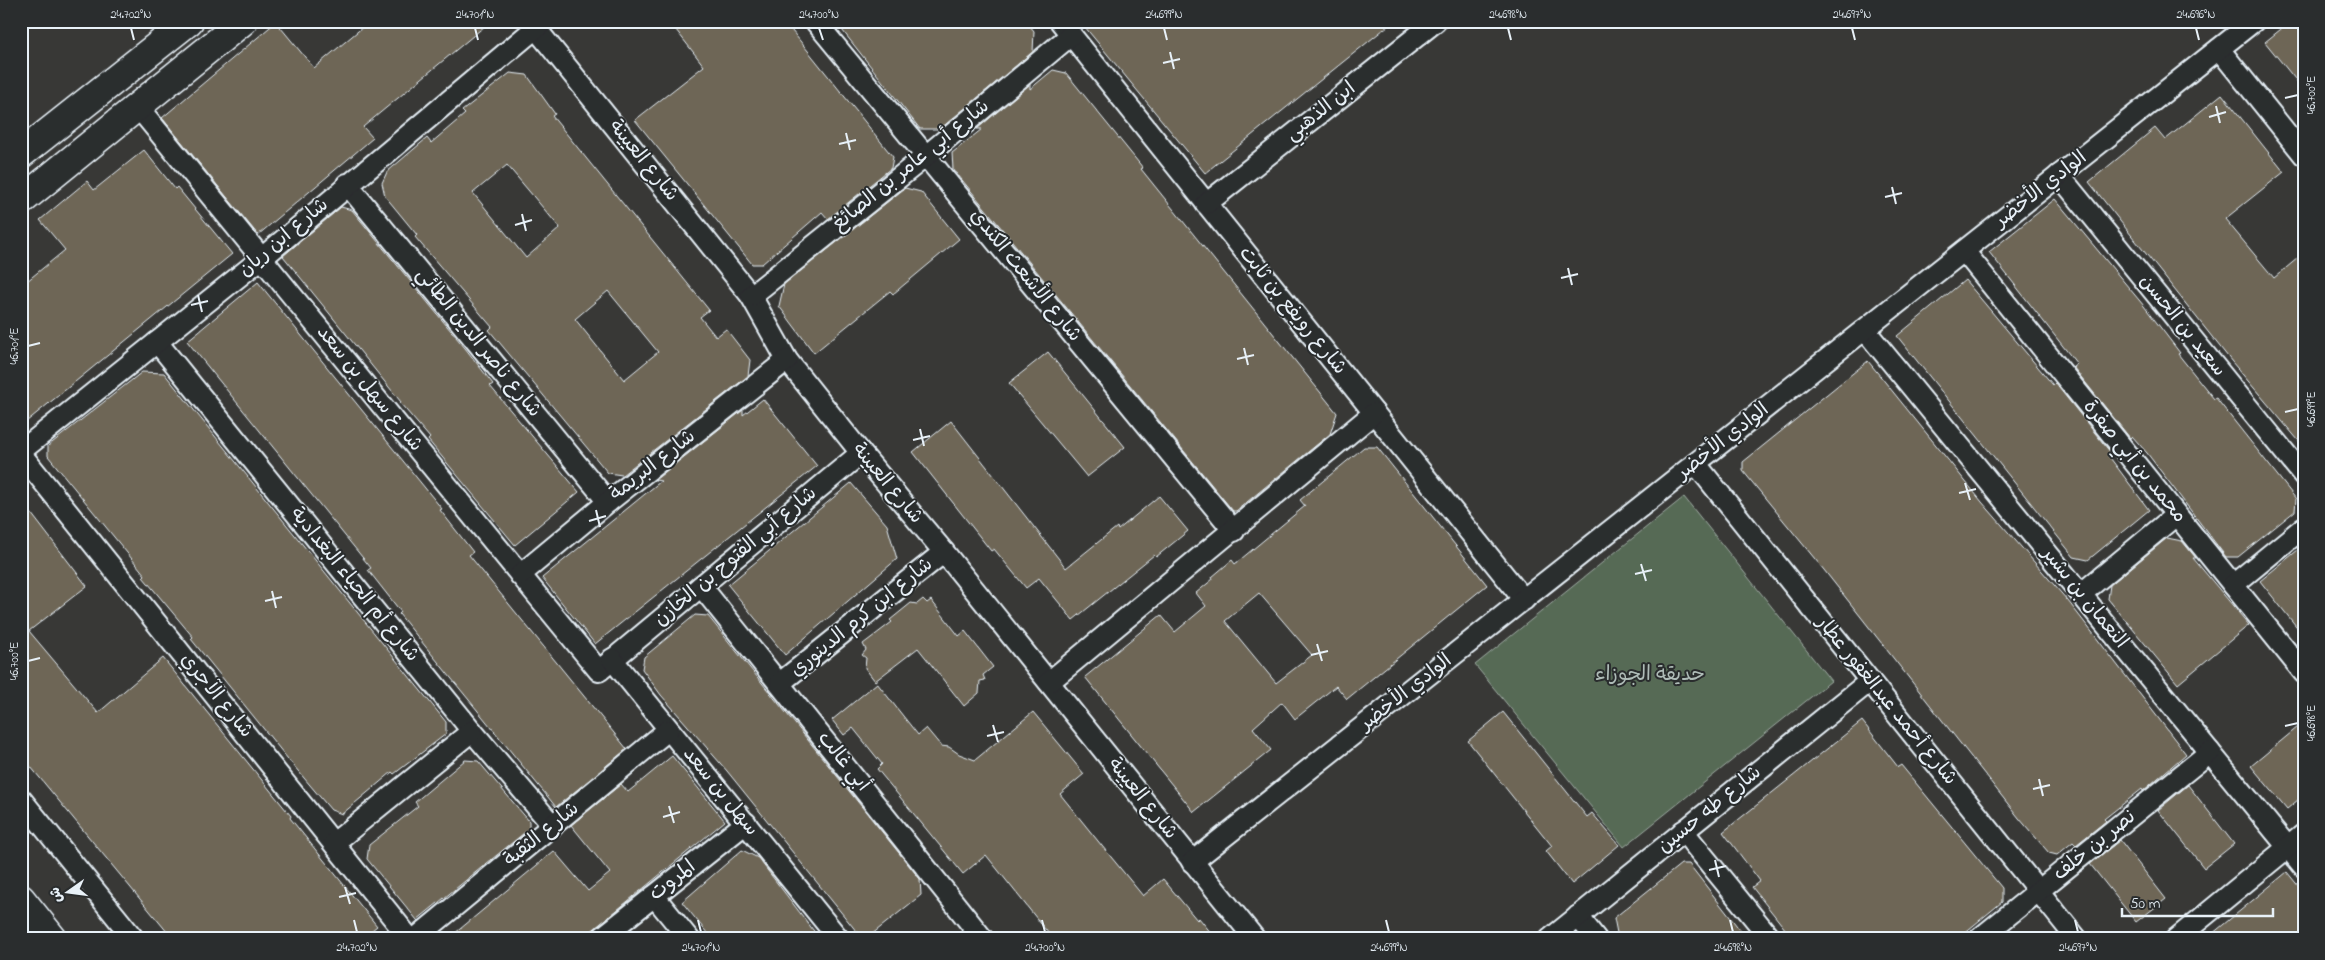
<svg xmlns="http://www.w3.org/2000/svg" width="2325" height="960" font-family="'Indie Flower','Playpen Sans Arabic',sans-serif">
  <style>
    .green { fill: #576a55; stroke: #a0aea6 }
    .building { fill: #6e6656; stroke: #e8f1f8; fill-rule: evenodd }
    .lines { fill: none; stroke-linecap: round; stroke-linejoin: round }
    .street-casing { stroke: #e8f1f8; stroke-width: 24 }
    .secondary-casing { stroke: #e8f1f8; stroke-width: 31 }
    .street { stroke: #2a2d2e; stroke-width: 20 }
    .secondary { stroke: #2a2d2e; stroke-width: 28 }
    .ticks { fill: none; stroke: #e8f1f8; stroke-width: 2 }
    .labels { text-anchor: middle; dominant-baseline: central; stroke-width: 4; stroke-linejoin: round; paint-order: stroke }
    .street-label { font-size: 20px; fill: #e8f1f8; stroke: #2a2d2e }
    .park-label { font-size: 20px; fill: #aebbb7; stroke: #2a2d2e }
    .neatline { fill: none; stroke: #e8f1f8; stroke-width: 2 }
    .ticks-label { font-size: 12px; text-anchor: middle; fill: #e8f1f8 }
  </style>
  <rect width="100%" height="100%" fill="#383836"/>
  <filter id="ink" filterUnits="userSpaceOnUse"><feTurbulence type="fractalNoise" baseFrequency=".02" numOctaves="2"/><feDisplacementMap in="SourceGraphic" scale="10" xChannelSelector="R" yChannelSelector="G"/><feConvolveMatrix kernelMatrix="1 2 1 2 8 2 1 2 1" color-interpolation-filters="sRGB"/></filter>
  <g filter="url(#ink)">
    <!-- green -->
    <path class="green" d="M1684,497L1831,681L1624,847L1475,665Z"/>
    <!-- building -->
    <g class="building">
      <path d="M370,21H491L363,127L373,138L258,235L162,118L276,22L314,68Z"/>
      <path d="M669,21H784L893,157L891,168L828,219L822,212L762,264H752L635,120L704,66Z"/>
      <path d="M835,21H1026L1034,31L1033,52L940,129H920Z"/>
      <path d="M1080,21H1394L1205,173Z"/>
      <path d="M2291,21H2304V90L2265,42Z"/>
      <path d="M1053,70L1066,73L1143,168L1141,169L1337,413L1330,434L1236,511H1233L953,169L952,153L982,129H977L1030,84V89Z"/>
      <path d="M510,73L527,75L555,114L552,116L709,310L700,317L716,337L726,329L750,360L748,376L622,475L608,473L489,330L492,327L415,237L417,235L385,196L382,183L387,172L427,138L431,143L465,114L462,111ZM507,165L560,228L526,258L473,193ZM608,291L658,352L624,380L575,319Z"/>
      <path d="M2222,94L2284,172L2225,219L2274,278L2304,253V447L2232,362L2089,182L2155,128L2165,140Z"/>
      <path d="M144,150L175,189L177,187L232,254L21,426V286L65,250L40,220L87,181L94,190Z"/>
      <path d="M905,188L921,192L959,239L893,294L890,291L814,353L779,306L784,284Z"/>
      <path d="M2055,199L2144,306L2180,353L2178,354L2214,399L2216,398L2296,499L2295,511L2238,557H2226L2147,453L2132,436L2130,438L2073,367L2077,364L1989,252Z"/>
      <path d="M341,207L352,210L465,348L493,384L490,386L579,492L515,545L428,440L430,438L400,403L401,402L283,256Z"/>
      <path d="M1965,280L2053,385L2055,383L2111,453L2108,455L2149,510L2088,560L2074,557L1897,336Z"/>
      <path d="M258,282L442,509L440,510L473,552L469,555L627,749L556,807L399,614L401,612L368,570L371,568L187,341Z"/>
      <path d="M1048,352L1125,447L1087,477L1009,383Z"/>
      <path d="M1868,361L1982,502L2068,601L2186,754L2143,791L2142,789L2104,819L2106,821L2076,845L2073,842L2057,855L2049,853L2019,818L1824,570L1743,471V462Z"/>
      <path d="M142,372L164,373L446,722V734L394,774L392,772L342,814L331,810L288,759L191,639L193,637L143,577L145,575L48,456V446Z"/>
      <path d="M763,399L817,466L595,644L542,578L661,481L655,480L743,410V415Z"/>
      <path d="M951,421L1066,568L1117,527L1118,530L1159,496L1188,531L1156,557L1154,555L1073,620L1039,578L1026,588L994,549L991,551L913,452Z"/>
      <path d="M1364,447H1377L1487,585L1347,699L1336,686L1295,719L1282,702L1253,728L1271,750L1194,812L1085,677L1161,615L1175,632L1206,606L1196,593L1213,579L1212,577L1232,560L1235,564L1305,506L1300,500ZM1259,593L1312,655L1276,683L1225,621Z"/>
      <path d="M851,483L887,525L897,559L785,655L728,585Z"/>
      <path d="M21,500L87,586L29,631L98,713L163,658L291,816L290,818L377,926L361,939H173L21,755Z"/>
      <path d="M2167,538L2182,541L2196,558H2193L2249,625L2178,684L2108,599L2110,585Z"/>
      <path d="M2304,545V636L2260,581Z"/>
      <path d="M923,599L927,603L931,600L959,636L965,631L993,667L983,675L985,680L980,681L979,693L964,706L918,648L875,681L865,668L866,658L862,655L866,650L863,644L892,622L890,620L911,603L917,604Z"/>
      <path d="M695,615L708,616L920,879L921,895L871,935L857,932L727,771L661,695L642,669L644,657Z"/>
      <path d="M877,683L918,735L926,728L941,746L949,747L959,754L975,760L1033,712L1084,774L1060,794L1102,846L1143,896L1163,879L1197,920L1199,918L1216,939H1053L986,855L963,874L877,769L882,764L853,728L844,735L832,720Z"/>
      <path d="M1503,712L1587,817L1592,813L1619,845L1572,884L1546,851L1552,846L1468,741Z"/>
      <path d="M1862,721L1898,767L1901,765L2002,888V902L1957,939H1793L1752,887L1760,881L1723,832Z"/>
      <path d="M2304,722V795L2287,809L2251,766Z"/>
      <path d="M672,756L725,821L582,939H448L554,851L588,891L610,873L571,825L621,784L628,792Z"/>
      <path d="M465,760L478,761L529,821V829L417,920L367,859L369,845L418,806L415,802Z"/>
      <path d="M2188,785L2234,844L2204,868L2158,810Z"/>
      <path d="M2120,840L2166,899L2136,922L2090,864Z"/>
      <path d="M742,850L758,858L820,939H712L682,902Z"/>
      <path d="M1681,864H1689L1747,939H1621L1617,933L1614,918Z"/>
      <path d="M2287,872L2304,893V939H2206Z"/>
    </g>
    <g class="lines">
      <!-- street casing -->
      <g class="street-casing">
        <g id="street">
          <path d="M530,21L751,296L787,360L861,453L944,552L1255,939"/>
          <path d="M815,21L1234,531"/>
          <path d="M1060,21L1524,600"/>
          <path d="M2219,49L2304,155"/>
          <path d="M138,107L599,671L861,453"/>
          <path d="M2059,175L2304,476"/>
          <path d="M347,184L608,502"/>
          <path d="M1206,204L1436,21"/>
          <path d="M1964,251L2304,673"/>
          <path d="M751,296L926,156L1071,35"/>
          <path d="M1865,330L2304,867"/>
          <path d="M157,342L472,731L553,826"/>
          <path d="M21,451L262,258L544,21"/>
          <path d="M21,454L410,939"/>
          <path d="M1696,464L2077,939"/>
          <path d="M520,575L608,502L787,360"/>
          <path d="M2233,585L2304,527"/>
          <path d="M701,586L983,939"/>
          <path d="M2081,594L2176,515"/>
          <path d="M612,659L839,939"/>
          <path d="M1049,682L1374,413"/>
          <path d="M780,683L944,552"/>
          <path d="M21,799L134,939"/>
          <path d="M1683,831L1771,939"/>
          <path d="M334,843L472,731"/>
          <path d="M1192,862L2254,21"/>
          <path d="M654,896L689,939"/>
          <path d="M1578,916L1596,939"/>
          <path d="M415,939L668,730"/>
          <path d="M600,939L746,823"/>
          <path d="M1550,939L1870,681"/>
          <path d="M1979,939L2210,752"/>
          <path d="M2176,939L2304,834"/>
        </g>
      </g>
      <!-- secondary casing -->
      <g class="secondary-casing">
        <g id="secondary">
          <path d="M21,154L189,21"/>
          <path d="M21,201L243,21"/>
          <path d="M21,899L53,939"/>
        </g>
      </g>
      <!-- street -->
      <use href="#street" class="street"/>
      <!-- secondary -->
      <use href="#secondary" class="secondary"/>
    </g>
  </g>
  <!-- ticks -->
  <path class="ticks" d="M131,28L134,40M475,28L478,40M819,28L823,40M1164,28L1167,40M1508,28L1511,40M1852,28L1855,40M2196,28L2199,40M1170,52L1174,69M1163,63L1180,59M2285,98L2298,95M2216,106L2220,123M2209,117L2226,112M846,133L850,150M839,144L856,140M1892,187L1896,204M1885,197L1902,193M522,214L526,231M515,225L532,220M1568,268L1572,285M1561,278L1578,274M198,295L202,312M191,305L208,301M28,346L40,343M1244,348L1248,365M1237,359L1254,355M2285,412L2298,409M920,429L924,446M913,440L930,436M1965,483L1970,500M1959,493L1976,489M596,510L600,527M589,521L606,516M1641,564L1646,581M1635,574L1652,570M272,591L276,608M265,601L282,597M1317,644L1322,661M1311,655L1328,651M28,661L40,658M993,725L998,742M2285,726L2298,723M987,736L1004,732M2039,779L2043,796M2033,789L2050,785M669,806L674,823M663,817L680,812M1715,860L1719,877M1709,870L1726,866M345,887L350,904M339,897L356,893M354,920L357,932M698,920L701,932M1042,920L1045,932M1386,920L1389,932M1730,920L1733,932M2075,920L2078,932"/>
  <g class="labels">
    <!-- street labels -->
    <g class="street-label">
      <text transform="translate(1321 112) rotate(-38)">ابن الذهبي</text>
      <text transform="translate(643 161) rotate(51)">شارع العيينة</text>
      <text transform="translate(911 166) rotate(-39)">شارع أبي عامر بن الصائغ</text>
      <text transform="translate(2041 190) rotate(-38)">الوادي الأخضر</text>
      <text transform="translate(284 238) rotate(-40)">شارع ابن ريان</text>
      <text transform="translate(1025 276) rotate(51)">شارع الأشعث الكندي</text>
      <text transform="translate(1292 311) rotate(51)">شارع رويفع بن ثابت</text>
      <text transform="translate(2182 326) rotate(51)">سعيد بن الحسن</text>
      <text transform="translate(478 343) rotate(51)">شارع ناصر الدين الطائي</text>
      <text transform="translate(369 389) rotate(51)">شارع سهل بن سعد</text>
      <text transform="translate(1723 442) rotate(-38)">الوادي الأخضر</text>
      <text transform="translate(2134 462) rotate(51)">محمد بن أبي صفرة</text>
      <text transform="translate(653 466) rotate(-38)">شارع البريمة</text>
      <text transform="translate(887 484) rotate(50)">شارع العيينة</text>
      <text transform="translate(736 557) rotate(-40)">شارع أبي الفتوح بن الخازن</text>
      <text transform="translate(354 585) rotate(51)">شارع أم الحياء البغدادية</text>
      <text transform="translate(2084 598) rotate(51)">النعمان بن بشير</text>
      <text transform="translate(862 618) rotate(-39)">شارع ابن كرم الدينوري</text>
      <text transform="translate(1406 693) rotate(-38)">الوادي الأخضر</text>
      <text transform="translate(216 696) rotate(51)">شارع الآجري</text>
      <text transform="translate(1886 701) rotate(51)">شارع أحمد عبدالغفور عطار</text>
      <text transform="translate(843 762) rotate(51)">أبي غالب</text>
      <text transform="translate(720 792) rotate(51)">سهل بن سعد</text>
      <text transform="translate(1142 799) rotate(51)">شارع العيينة</text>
      <text transform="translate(1710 810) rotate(-39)">شارع طه حسين</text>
      <text transform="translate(542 835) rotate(-39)">شارع الثقبة</text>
      <text transform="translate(2095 846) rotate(-39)">نصر بن خلف</text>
      <text transform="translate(673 881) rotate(-38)">المروت</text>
    </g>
    <!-- park labels -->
    <g class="park-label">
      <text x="1650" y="675">حديقة الجوزاء</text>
    </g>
  </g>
  <!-- margin -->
  <rect width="2325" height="960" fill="none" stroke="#2a2d2e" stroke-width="55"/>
  <!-- north arrow -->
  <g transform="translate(68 892) rotate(256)" stroke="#2a2d2e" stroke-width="4" paint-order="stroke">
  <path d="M0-4L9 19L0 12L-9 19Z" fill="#e8f1f8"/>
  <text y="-8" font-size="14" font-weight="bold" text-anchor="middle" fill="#e8f1f8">ش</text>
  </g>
  <!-- scale -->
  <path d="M2122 908v8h151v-8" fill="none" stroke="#e8f1f8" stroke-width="2.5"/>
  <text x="2130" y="908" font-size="15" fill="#e8f1f8" stroke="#2a2d2e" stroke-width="4" paint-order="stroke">50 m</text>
  <rect x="28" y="28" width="2270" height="904" class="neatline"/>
  <g class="ticks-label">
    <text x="131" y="18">24.702°N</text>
    <text x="475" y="18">24.701°N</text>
    <text x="819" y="18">24.700°N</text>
    <text x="1164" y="18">24.699°N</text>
    <text x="1508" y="18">24.698°N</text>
    <text x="1852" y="18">24.697°N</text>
    <text x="2196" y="18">24.696°N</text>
    <text transform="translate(2311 95) rotate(-90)" y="4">46.700°E</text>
    <text transform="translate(14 346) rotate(-90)" y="4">46.701°E</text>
    <text transform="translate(2311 409) rotate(-90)" y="4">46.699°E</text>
    <text transform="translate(14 661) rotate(-90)" y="4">46.700°E</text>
    <text transform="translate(2311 723) rotate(-90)" y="4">46.698°E</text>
    <text x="357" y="951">24.702°N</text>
    <text x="701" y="951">24.701°N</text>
    <text x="1045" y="951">24.700°N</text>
    <text x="1389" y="951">24.699°N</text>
    <text x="1733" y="951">24.698°N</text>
    <text x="2078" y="951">24.697°N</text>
  </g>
</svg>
